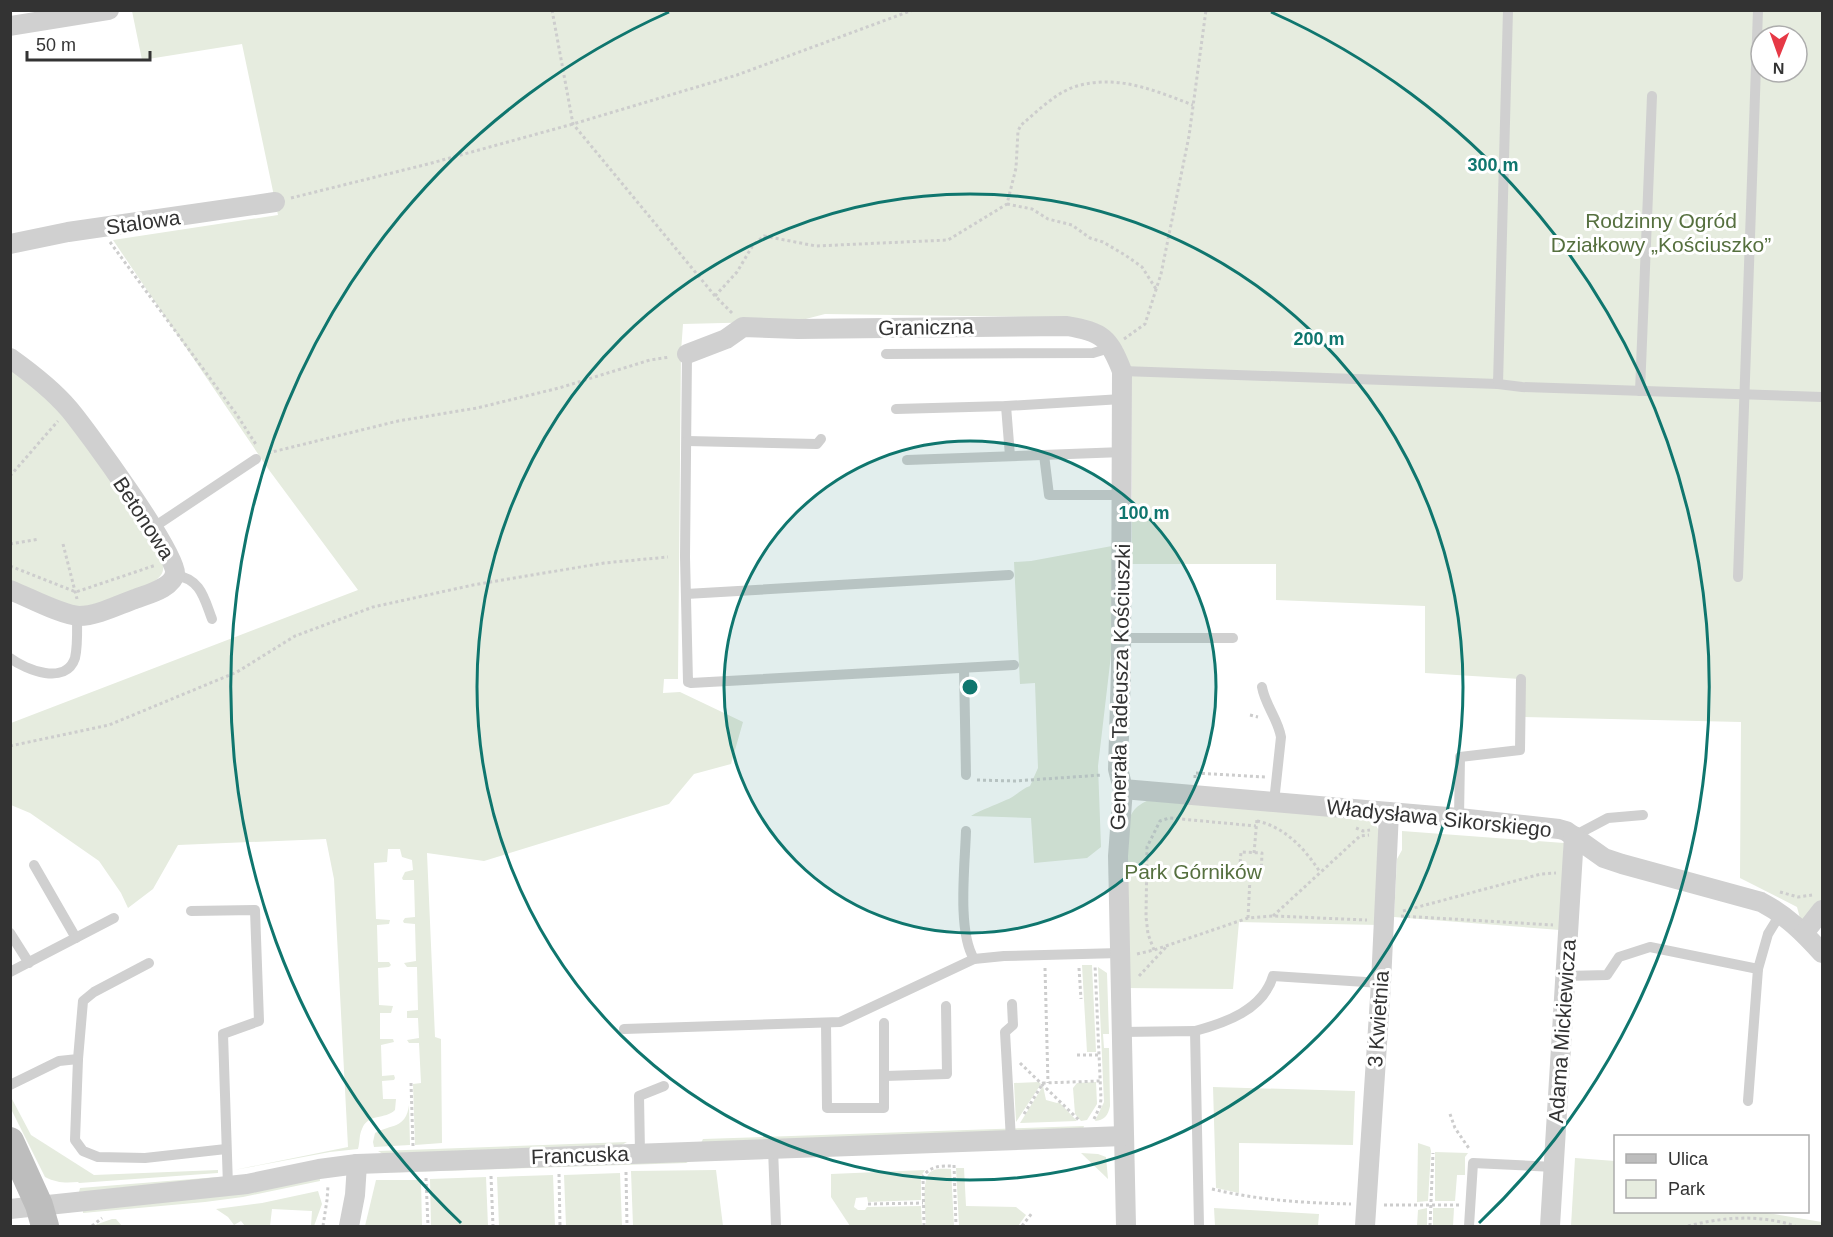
<svg xmlns="http://www.w3.org/2000/svg" width="1833" height="1237" font-family="Arial,sans-serif">
  <style>
    .green { fill: #e6ecdf; fill-rule: evenodd }
    .lines { fill: none; stroke-linecap: round; stroke-linejoin: round }
    .path { stroke: #cdcdcd; stroke-width: 3; stroke-dasharray: 3 3; stroke-linecap: butt }
    .lane { stroke: #d0d0d0; stroke-width: 10 }
    .street { stroke: #d0d0d0; stroke-width: 20 }
    .secondary { stroke: #bdbdbd; stroke-width: 28 }
    .ring { fill: none; stroke: #0f766e; stroke-width: 3 }
    .labels { text-anchor: middle; dominant-baseline: central; stroke-width: 6; stroke-linejoin: round; paint-order: stroke }
    .park-label { font-size: 21px; fill: #56703f; stroke: #fff }
    .street-label { font-size: 21px; fill: #333; stroke: #fff }
    .centre { fill: #0f766e; stroke: #fff; stroke-width: 3 }
    .ring-label { font-size: 18px; text-anchor: middle; font-weight: bold; fill: #0f766e; stroke: #fff; stroke-width: 6; stroke-linejoin: round; paint-order: stroke }
  </style>
  <rect width="100%" height="100%" fill="#fff"/>
  <!-- green -->
  <g class="green">
    <path d="M132,11H1822V910L1804,933L1797,907L1740,878L1741,722L1520,717V679L1425,673V606L1276,600V564H1132V374L1122,347L1103,332L1043,317L825,314L798,321L683,324L681,352L678,679H664L663,693L680,692L743,722L731,764L694,774L669,804L484,861L427,853L435,1037L441,1039L442,1143L415,1145L413,1084L421,1083L419,1043H409L407,1040L419,1038L418,1018H407V1011L418,1010L417,967H407L404,963L416,961L415,924L404,923L403,921L405,918L415,917L414,880H403L402,878L405,872L413,870L412,860L402,857L400,849H388L387,862L374,863L376,919L390,920L389,924L377,925L378,962H389L391,965L389,967L378,968L379,1005L393,1006L391,1013H380V1039H393L394,1042L381,1045L382,1076L394,1075L395,1078L394,1080L382,1081L383,1099H396L395,1110C385,1120 368,1113 362,1129C359,1135 360,1142 358,1149L330,1152L234,1170L348,1147L334,879L326,839L178,845L153,889L128,908L121,893L99,861L30,813L11,805V723L358,590L269,470L113,240L278,215L242,44L142,60ZM1761,36H1797V72H1761Z"/>
    <path d="M10,366C76,415 118,490 163,557C164,573 164,575 150,584L88,607H75L11,584Z"/>
    <path d="M1112,546L1113,638L1098,766L1101,847L1087,858L1034,863L1031,818L971,816C982,809 994,806 1006,800C1015,797 1021,789 1030,786L1038,768L1035,683L1020,684L1014,562L1031,561Z"/>
    <path d="M1149,800L1362,817L1375,824L1380,832L1379,925L1239,922L1233,989L1124,988L1125,835C1130,817 1130,808 1149,800Z"/>
    <path d="M1402,831L1564,843L1560,930L1394,917L1397,859L1402,850Z"/>
    <path d="M1082,965H1092L1096,1052H1087Z"/>
    <path d="M1098,967L1107,973L1109,1034H1103L1104,1048H1109L1110,1106C1108,1116 1104,1120 1095,1121L1104,1102Z"/>
    <path d="M1039,1082L1041,1084L1016,1122L1014,1083Z"/>
    <path d="M1096,1082L1097,1104L1087,1120L1081,1121L1075,1114L1073,1088L1077,1083Z"/>
    <path d="M1043,1086L1046,1100L1057,1103L1059,1102L1077,1121L1020,1123Z"/>
    <path d="M1213,1087L1355,1091L1353,1145L1239,1143V1193L1216,1188Z"/>
    <path d="M12,1099L31,1135L94,1175L218,1170V1173L79,1183L78,1182C65,1183 57,1183 45,1177L11,1109Z"/>
    <path d="M409,1105L410,1145L374,1147L373,1142L375,1133C391,1124 406,1129 409,1105Z"/>
    <path d="M1084,1126L1083,1129L701,1143L703,1139Z"/>
    <path d="M627,1142L620,1146L383,1154L378,1151Z"/>
    <path d="M1418,1143L1430,1147L1431,1151L1428,1201L1417,1202Z"/>
    <path d="M1435,1152L1468,1153L1465,1157V1175H1457L1455,1201H1435Z"/>
    <path d="M1081,1153L1098,1154L1106,1157L1108,1179Z"/>
    <path d="M1575,1158L1615,1161L1616,1212H1761L1822,1222V1226H1571Z"/>
    <path d="M692,1160L686,1163L375,1173Z"/>
    <path d="M956,1168H964L966,1206L1016,1207L1026,1215L1018,1226H959Z"/>
    <path d="M951,1169L954,1226H926C926,1215 920,1176 932,1171C937,1168 945,1169 951,1169Z"/>
    <path d="M716,1170L723,1226H633L631,1171Z"/>
    <path d="M925,1170L921,1176V1200L868,1202L867,1197L856,1198L854,1207L858,1210H865L867,1207L921,1206L922,1226H850L831,1197V1174Z"/>
    <path d="M620,1173L622,1226H566L564,1175Z"/>
    <path d="M553,1175L555,1226H499L497,1177Z"/>
    <path d="M218,1177L216,1181L79,1192L80,1188Z"/>
    <path d="M486,1177L488,1226H431L430,1179Z"/>
    <path d="M320,1178V1181L243,1197L205,1202L83,1213V1209Z"/>
    <path d="M376,1180H421L422,1226H365Z"/>
    <path d="M318,1191L322,1204L314,1226H311L312,1211L272,1209L270,1226H245L241,1221L234,1225L228,1217L216,1209L262,1203Z"/>
    <path d="M1214,1208L1319,1214L1318,1226H1215Z"/>
    <path d="M1427,1208V1226H1417L1418,1210Z"/>
    <path d="M1433,1208H1454L1453,1226H1433Z"/>
    <path d="M112,1219H116L122,1226L95,1225Z"/>
  </g>
  <g class="lines">
    <!-- path -->
    <g class="path">
      <path d="M552,10L573,124L715,296L733,314"/>
      <path d="M291,198L428,164L573,124L737,75L913,10"/>
      <path d="M1007,204L1032,209L1048,219L1072,225L1090,238L1103,242L1125,255L1142,267L1156,289"/>
      <path d="M110,242L237,415L257,446"/>
      <path d="M715,296L737,272L753,245L764,236L816,246L948,240L1007,204L1016,168L1018,131L1021,125C1038,111 1056,92 1077,86C1118,74 1156,91 1193,105"/>
      <path d="M1124,339L1145,324L1161,274L1189,136L1206,10"/>
      <path d="M268,453L398,421L477,408L559,388L650,360L670,357"/>
      <path d="M10,476L58,421"/>
      <path d="M10,544L39,539"/>
      <path d="M63,544L77,599"/>
      <path d="M10,566L76,592L156,565"/>
      <path d="M1250,715L1258,717"/>
      <path d="M10,746L109,725L237,672L295,636L373,607L473,585L604,563L668,557"/>
      <path d="M1195,778V773L1265,777"/>
      <path d="M977,780L1015,781L1102,775"/>
      <path d="M1257,821C1285,827 1305,849 1320,872"/>
      <path d="M1356,828L1363,831L1370,830"/>
      <path d="M1254,853L1257,819"/>
      <path d="M1780,892L1798,897L1812,895"/>
      <path d="M1403,911L1541,874L1556,873"/>
      <path d="M1273,916L1360,836L1369,835"/>
      <path d="M1401,916L1553,925"/>
      <path d="M1248,918L1250,878L1239,877L1241,852L1262,853L1261,878H1250"/>
      <path d="M1154,950L1148,934L1146,917L1147,847L1160,821L1169,818L1181,819L1256,826"/>
      <path d="M1137,954L1154,950L1248,918L1273,916L1367,920"/>
      <path d="M1045,968L1048,1083"/>
      <path d="M1079,968L1081,999"/>
      <path d="M1139,976L1167,946"/>
      <path d="M1077,1055H1101"/>
      <path d="M1020,1063L1080,1121"/>
      <path d="M411,1083L413,1146"/>
      <path d="M1024,1114L1043,1083L1100,1081"/>
      <path d="M1450,1114L1455,1128L1470,1150"/>
      <path d="M1094,1119L1100,1106L1101,1099L1095,965"/>
      <path d="M954,1165L956,1226"/>
      <path d="M626,1172L627,1226"/>
      <path d="M559,1174L560,1226"/>
      <path d="M491,1176L493,1226"/>
      <path d="M426,1178L428,1226"/>
      <path d="M1212,1189C1257,1200 1304,1203 1351,1204"/>
      <path d="M868,1204L923,1203"/>
      <path d="M1384,1205H1459"/>
      <path d="M92,1226L102,1218"/>
      <path d="M323,1226L327,1200L328,1186"/>
      <path d="M924,1226L923,1176C932,1165 941,1166 954,1166"/>
      <path d="M1022,1226L1032,1213"/>
      <path d="M1430,1226L1433,1153"/>
      <path d="M1688,1226C1724,1217 1759,1214 1795,1226"/>
    </g>
    <!-- lane -->
    <g class="lane">
      <path d="M687,354L685,557L688,682L691,683L1014,665"/>
      <path d="M886,354L1093,353L1113,347"/>
      <path d="M1122,371L1498,384L1508,10"/>
      <path d="M1498,384L1522,387L1822,397"/>
      <path d="M1640,391L1652,96"/>
      <path d="M1006,406L1010,456"/>
      <path d="M896,409L1006,406L1122,399"/>
      <path d="M687,441L817,444L821,439"/>
      <path d="M1044,455L1049,495H1122"/>
      <path d="M907,460L1123,452"/>
      <path d="M154,527L256,459"/>
      <path d="M175,575C201,579 204,598 212,619"/>
      <path d="M1738,577L1758,10"/>
      <path d="M686,594L1009,575"/>
      <path d="M1122,638H1233"/>
      <path d="M10,658C26,670 66,686 75,658C78,645 77,629 77,616"/>
      <path d="M964,668L966,775"/>
      <path d="M1262,687C1265,705 1278,719 1281,737L1274,802"/>
      <path d="M1459,818L1460,757L1520,750L1521,679"/>
      <path d="M966,831C965,865 957,931 974,959"/>
      <path d="M1574,836L1608,818L1643,815"/>
      <path d="M34,865L76,938"/>
      <path d="M191,911L255,910L259,1021L223,1034L228,1186"/>
      <path d="M10,933L29,963"/>
      <path d="M10,972L114,918"/>
      <path d="M1566,976L1607,975L1619,957L1650,947L1758,969L1768,934L1781,913"/>
      <path d="M826,1023L827,1108H884V1023"/>
      <path d="M624,1029L840,1022L974,959L1004,956L1120,953"/>
      <path d="M1195,1031C1225,1023 1263,1010 1273,976L1381,983"/>
      <path d="M1121,1032L1195,1031L1199,1226"/>
      <path d="M78,1059L75,1140L83,1151L98,1157L145,1158L226,1149"/>
      <path d="M885,1076L947,1074L946,1006"/>
      <path d="M10,1085L59,1061L78,1059L83,1001L94,992L149,963"/>
      <path d="M1748,1101L1758,969"/>
      <path d="M1011,1140L1005,1032L1013,1025L1012,1004"/>
      <path d="M773,1149L776,1226"/>
      <path d="M640,1153L639,1096L664,1086"/>
      <path d="M1469,1226L1473,1163L1554,1167"/>
    </g>
    <!-- street -->
    <g class="street">
      <path d="M10,26L109,10"/>
      <path d="M10,244L68,232L275,202"/>
      <path d="M687,354L726,339L743,327L798,329L1067,326C1103,332 1109,338 1122,371L1121,670L1118,769L1123,789L1118,856L1126,1226"/>
      <path d="M10,358C31,373 52,389 69,409C86,429 177,554 175,573C173,588 148,594 135,599C118,605 97,616 79,616C61,615 28,597 10,590"/>
      <path d="M1123,789L1459,818L1559,829L1566,831L1604,858L1622,864L1761,902C1786,915 1804,933 1822,953"/>
      <path d="M1804,933L1822,910"/>
      <path d="M10,1209L247,1184L319,1169L357,1164L1124,1136"/>
      <path d="M349,1226L355,1195L357,1164"/>
      <path d="M1365,1226L1381,983L1389,812"/>
      <path d="M1550,1226L1574,836"/>
    </g>
    <!-- secondary -->
    <path class="secondary" d="M10,1141L39,1205L45,1226"/>
  </g>
  <!-- distance rings -->
  <circle cx="970" cy="687" r="246" fill="#0f766e" fill-opacity=".12"/>
  <g class="ring">
    <circle cx="970" cy="687" r="246"/>
    <circle cx="970" cy="687" r="493"/>
    <path d="M461 1223A739 739 0 0 1 669 12M1271 12A739 739 0 0 1 1479 1223"/>
  </g>
  <g class="labels">
    <!-- park labels -->
    <g class="park-label">
      <text x="1661" y="220">Rodzinny Ogród<tspan x="1661" dy="24">Działkowy „Kościuszko”</tspan></text>
      <text x="1193" y="871">Park Górników</text>
    </g>
    <!-- street labels -->
    <g class="street-label">
      <text transform="translate(143 222) rotate(-8)">Stalowa</text>
      <text transform="translate(926 327) rotate(-1)">Graniczna</text>
      <text transform="translate(144 518) rotate(57)">Betonowa</text>
      <text transform="translate(1120 687) rotate(-89)">Generała Tadeusza Kościuszki</text>
      <text transform="translate(1439 818) rotate(6)">Władysława Sikorskiego</text>
      <text transform="translate(1378 1019) rotate(-86)">3 Kwietnia</text>
      <text transform="translate(1562 1031) rotate(-86)">Adama Mickiewicza</text>
      <text transform="translate(580 1155) rotate(-2)">Francuska</text>
    </g>
  </g>
  <circle cx="970" cy="687" r="9" class="centre"/>
  <g class="ring-label">
    <text x="1493" y="171">300 m</text>
    <text x="1319" y="345">200 m</text>
    <text x="1144" y="519">100 m</text>
  </g>
  <!-- border -->
  <rect width="1833" height="1237" fill="none" stroke="#333333" stroke-width="24"/>
  <!-- legend -->
  <rect x="1614" y="1135" width="195" height="78" fill="#ffffff" stroke="#adadad" stroke-width="1.5"/>
  <rect x="1626" y="1154" width="30" height="9" fill="#bdbdbd" stroke="#adadad" stroke-width="1.5"/>
  <text x="1668" y="1165" font-size="18" fill="#333333">Ulica</text>
  <rect x="1626" y="1180" width="30" height="18" fill="#e6ecdf" stroke="#adadad" stroke-width="1.5"/>
  <text x="1668" y="1195" font-size="18" fill="#333333">Park</text>
  <!-- north arrow -->
  <g transform="translate(1779 54) rotate(181)"><circle r="28" fill="#ffffff" stroke="#adadad" stroke-width="1.5"/>
  <path d="M0-4.5L10 22L0 15L-10 22Z" fill="#e63946"/>
  <text y="-9" font-size="16" font-weight="bold" text-anchor="middle" fill="#333333">N</text>
  </g>
  <!-- scale -->
  <path d="M27 51v9h123v-9" fill="none" stroke="#333333" stroke-width="3"/>
  <text x="36" y="51" font-size="18" fill="#333333" stroke="#ffffff" stroke-width="4.5" paint-order="stroke">50 m</text>
</svg>
